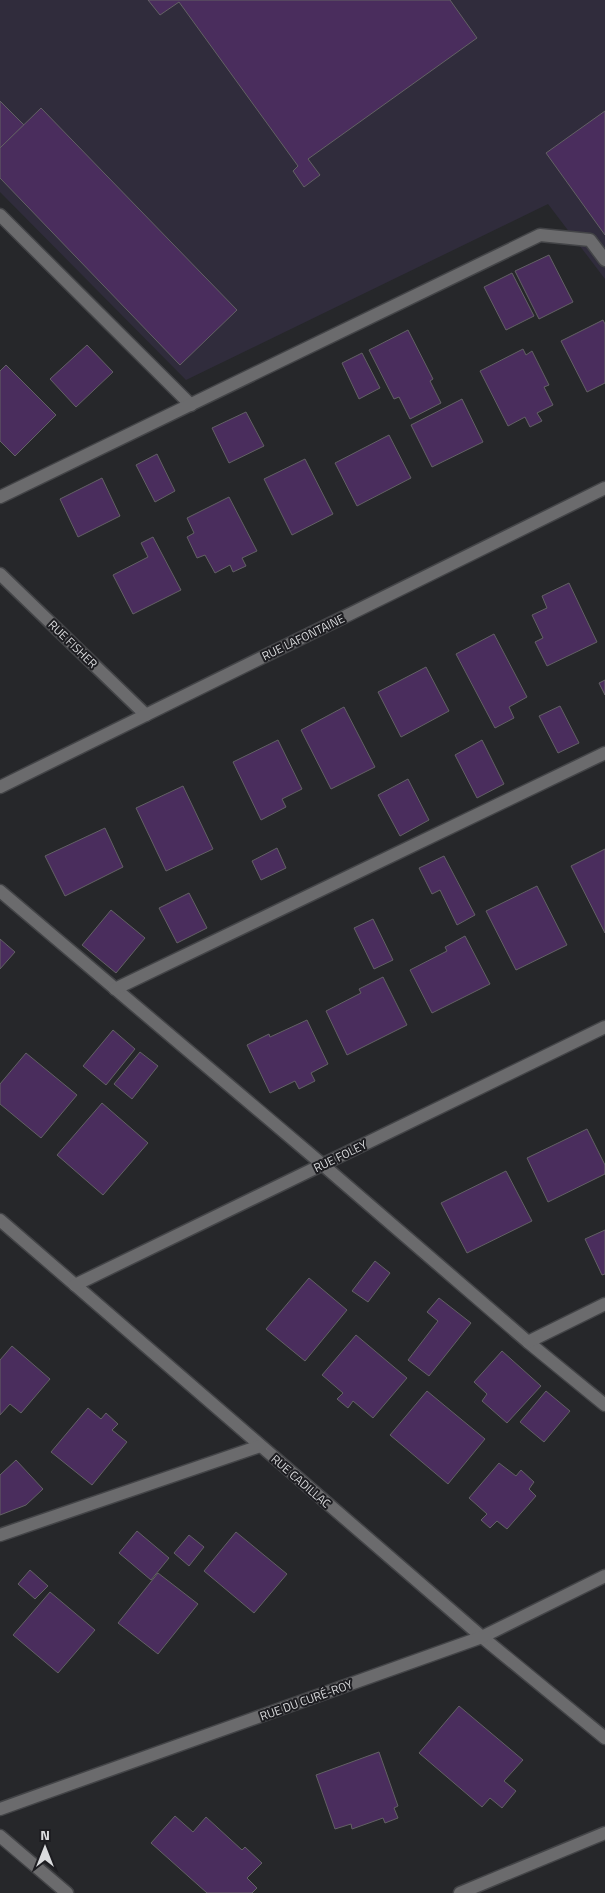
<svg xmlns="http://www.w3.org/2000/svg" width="605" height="1893" font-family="'Titillium Web',sans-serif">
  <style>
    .industrial { fill: #302c3c }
    .building { fill: #4a2d5d; stroke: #636165 }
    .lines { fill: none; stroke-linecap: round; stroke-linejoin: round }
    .minor-casing { stroke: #434447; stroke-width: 15 }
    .minor { stroke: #6b6b6d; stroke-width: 12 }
    .labels { text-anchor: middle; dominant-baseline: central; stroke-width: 4; stroke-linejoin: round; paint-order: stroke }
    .street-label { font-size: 12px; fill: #dadbdd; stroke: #1d1d21 }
  </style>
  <rect width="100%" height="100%" fill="#26272a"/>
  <!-- industrial -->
  <path class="industrial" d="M0,0H605V279L548,204L186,380L0,192Z"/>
  <!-- building -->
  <g class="building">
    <path d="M148,0H450L477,38L308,159L320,175L304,187L293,171L298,166L179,2L160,15Z"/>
    <path d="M0,101L24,125L0,148Z"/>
    <path d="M41,108L237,310L180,365L0,178V148Z"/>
    <path d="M605,111V235L546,153Z"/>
    <path d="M549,255L573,302L539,319L515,271Z"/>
    <path d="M512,273L534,316L506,330L484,287Z"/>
    <path d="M603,320L605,324V383L587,392L561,341Z"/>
    <path d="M408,330L433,379L430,381L441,403L410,419L399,397L394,399L369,350Z"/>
    <path d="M87,345L113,372L76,407L50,379Z"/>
    <path d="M523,349L526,355L532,351L549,385L544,387L553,405L537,413L542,421L530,427L525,417L508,426L480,371Z"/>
    <path d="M362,353L380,388L359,399L342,363Z"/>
    <path d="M6,365L56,415L15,456L0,441V371Z"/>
    <path d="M462,399L483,442L432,467L411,425Z"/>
    <path d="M246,412L264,446L229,463L212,428Z"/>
    <path d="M389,435L411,478L357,506L335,463Z"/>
    <path d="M157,454L175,491L155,502L136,465Z"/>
    <path d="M305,459L333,514L292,535L264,479Z"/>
    <path d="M102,478L120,516L78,537L60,499Z"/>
    <path d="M229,497L257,551L242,558L246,566L233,572L230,565L215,573L205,555L197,558L187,537L194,533L187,518Z"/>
    <path d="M153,537L181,590L133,614L113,575L148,557L141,543Z"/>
    <path d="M569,583L597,642L547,666L535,642L543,638L532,615L547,608L542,596Z"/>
    <path d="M494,634L527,697L509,707L514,718L495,728L456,654Z"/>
    <path d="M426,667L449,711L401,737L378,692Z"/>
    <path d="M605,680V695L599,683Z"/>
    <path d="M560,706L579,743L558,753L539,716Z"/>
    <path d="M344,707L375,767L331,789L301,730Z"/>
    <path d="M278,740L302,789L282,799L286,807L261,820L233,762Z"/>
    <path d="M482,740L504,784L477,798L455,755Z"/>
    <path d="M408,779L429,820L400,836L378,795Z"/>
    <path d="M183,786L213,849L166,871L136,808Z"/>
    <path d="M105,828L123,867L65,896L45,856Z"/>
    <path d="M277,848L286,868L261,880L252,861Z"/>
    <path d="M605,849V933L571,866Z"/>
    <path d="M444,856L475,915L457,925L440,890L432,894L419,868Z"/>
    <path d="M537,886L567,945L516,970L486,911Z"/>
    <path d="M189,893L207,928L177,943L159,908Z"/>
    <path d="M111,910L145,938L116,973L82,945Z"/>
    <path d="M373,919L393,960L374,969L354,928Z"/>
    <path d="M465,936L490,984L432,1013L410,970L447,951L445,947Z"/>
    <path d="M0,939L15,952L0,969Z"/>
    <path d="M383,977L407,1025L347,1055L326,1011L361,993L359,989Z"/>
    <path d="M307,1020L328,1064L311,1073L315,1081L299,1089L295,1081L270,1093L247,1045L269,1034L270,1037Z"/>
    <path d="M113,1030L135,1049L106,1085L83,1066Z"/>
    <path d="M140,1052L158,1066L132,1099L114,1084Z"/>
    <path d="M26,1053L77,1095L41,1138L0,1104V1084Z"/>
    <path d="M102,1103L148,1143L103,1195L57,1155Z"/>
    <path d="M587,1129L605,1165V1174L548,1202L527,1158Z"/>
    <path d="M506,1171L532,1221L467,1253L441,1203Z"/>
    <path d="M605,1230V1274L602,1275L585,1239Z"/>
    <path d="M375,1261L390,1273L368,1302L352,1291Z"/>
    <path d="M309,1278L347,1310L305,1361L266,1329Z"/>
    <path d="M439,1298L471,1323L429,1376L408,1360L438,1321L427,1312Z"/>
    <path d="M356,1335L407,1378L373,1418L353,1401L348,1408L337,1399L343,1393L322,1375Z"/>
    <path d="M12,1346L50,1379L21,1413L10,1404L0,1415V1360Z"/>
    <path d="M502,1351L541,1386L507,1423L482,1401L487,1394L474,1382Z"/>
    <path d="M427,1391L485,1439L448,1484L390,1435Z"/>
    <path d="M546,1391L570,1411L544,1442L520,1422Z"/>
    <path d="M88,1408L101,1419L106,1413L118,1424L112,1430L127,1442L92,1485L51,1452Z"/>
    <path d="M16,1460L43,1489L26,1505L0,1515V1475Z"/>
    <path d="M499,1463L516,1476L521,1470L534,1482L529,1489L536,1496L507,1529L497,1521L490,1528L481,1520L487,1514L469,1498Z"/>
    <path d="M137,1531L169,1558L151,1580L119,1553Z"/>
    <path d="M236,1532L287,1574L254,1613L204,1571Z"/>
    <path d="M189,1535L204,1547L189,1566L174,1553Z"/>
    <path d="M30,1570L48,1586L35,1599L18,1584Z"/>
    <path d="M158,1573L198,1604L158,1654L118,1623Z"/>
    <path d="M50,1592L95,1630L58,1673L13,1635Z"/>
    <path d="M459,1706L523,1760L504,1781L516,1791L502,1808L490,1798L482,1807L419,1753Z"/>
    <path d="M379,1752L398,1806L394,1808L398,1818L385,1823L383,1818L352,1829L351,1824L335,1829L316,1775Z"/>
    <path d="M175,1816L193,1832L206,1817L242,1850L245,1847L262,1863L247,1878L257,1888L252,1893H207L151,1843Z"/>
  </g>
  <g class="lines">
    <!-- minor casing -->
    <g class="minor-casing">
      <g id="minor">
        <path d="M0,215L191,405"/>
        <path d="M0,497L540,235L590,240L605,260"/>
        <path d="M0,574L146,715"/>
        <path d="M0,787L605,488"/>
        <path d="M0,891L323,1165L528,1342L605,1405"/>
        <path d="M115,989L605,753"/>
        <path d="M0,1220L482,1637L605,1738"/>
        <path d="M75,1285L605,1027"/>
        <path d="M528,1342L605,1304"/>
        <path d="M0,1535L260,1446"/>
        <path d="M0,1809L482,1637L605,1576"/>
        <path d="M0,1836L67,1893"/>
        <path d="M460,1893L605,1833"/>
      </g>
    </g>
    <!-- minor -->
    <use href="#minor" class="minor"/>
  </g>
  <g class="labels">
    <!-- street labels -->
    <g class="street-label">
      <text transform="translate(303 637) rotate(-26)">RUE LAFONTAINE</text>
      <text transform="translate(73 644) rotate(44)">RUE FISHER</text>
      <text transform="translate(340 1156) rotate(-26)">RUE FOLEY</text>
      <text transform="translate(301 1481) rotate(41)">RUE CADILLAC</text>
      <text transform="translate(306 1700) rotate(-20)">RUE DU CURÉ-ROY</text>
    </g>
  </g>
  <!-- north arrow -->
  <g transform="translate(45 1848)" stroke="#1d1d21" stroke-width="4" paint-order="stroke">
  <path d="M0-4L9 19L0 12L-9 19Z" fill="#dadbdd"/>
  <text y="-8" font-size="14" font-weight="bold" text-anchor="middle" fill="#dadbdd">N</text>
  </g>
</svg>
